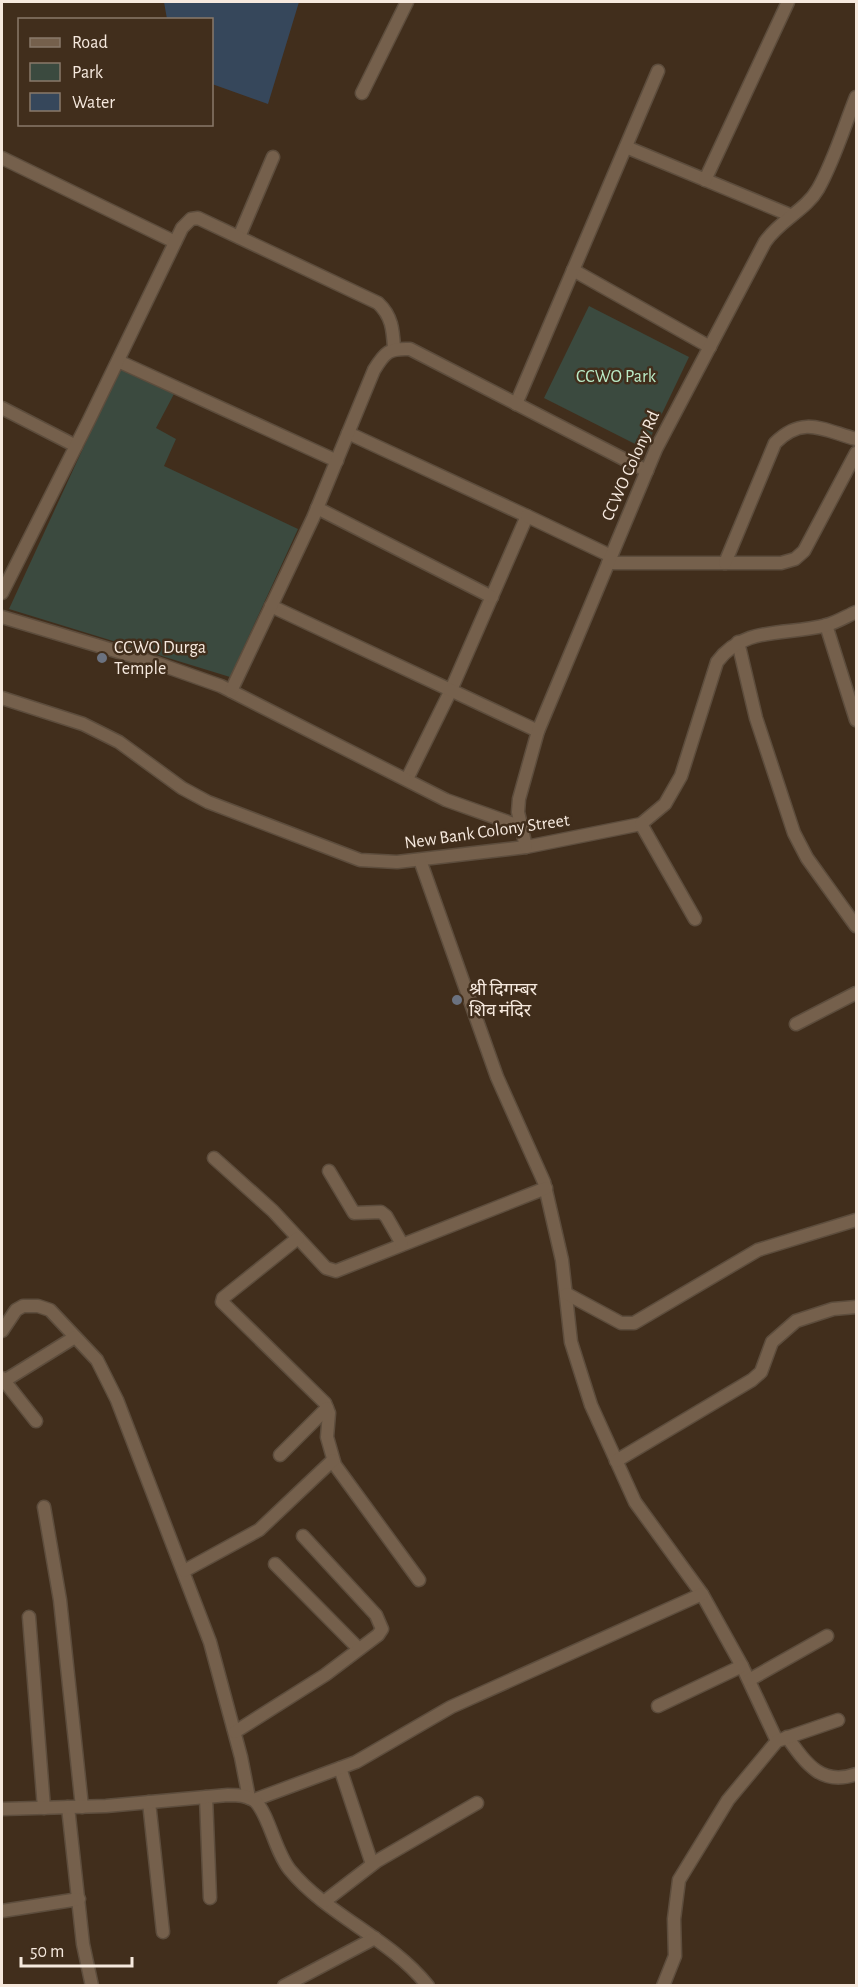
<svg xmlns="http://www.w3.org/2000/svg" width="858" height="1987" font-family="'Alegreya Sans','Noto Sans Devanagari',sans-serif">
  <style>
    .green { fill: #3b4a3f }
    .water { fill: #36475b }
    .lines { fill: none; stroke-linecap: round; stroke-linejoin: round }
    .minor-casing { stroke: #5d4d3d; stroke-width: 15 }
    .minor { stroke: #75604c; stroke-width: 12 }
    .worship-dot { fill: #6b7280; stroke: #412e1c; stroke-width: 2 }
    .labels { text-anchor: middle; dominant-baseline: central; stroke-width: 5; stroke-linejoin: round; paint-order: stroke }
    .park-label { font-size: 18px; fill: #baebc7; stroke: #412e1c }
    .street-label { font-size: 18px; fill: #f6e9de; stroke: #412e1c }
    .poi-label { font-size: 18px; fill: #f6e9de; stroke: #412e1c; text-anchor: start }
  </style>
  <rect width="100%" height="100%" fill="#412e1c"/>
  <!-- green -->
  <g class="green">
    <path d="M589,306L689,357L645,449L544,398Z"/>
    <path d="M120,368L175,392L156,428L176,439L164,466L298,529L230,677L9,609Z"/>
  </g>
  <!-- water -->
  <path class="water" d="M164,2H299L268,104L212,84V20L167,19Z"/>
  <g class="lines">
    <!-- minor casing -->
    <g class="minor-casing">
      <g id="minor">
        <path d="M362,93L407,2"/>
        <path d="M626,147L790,215"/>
        <path d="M2,158L175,242"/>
        <path d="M705,180L788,2"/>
        <path d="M239,237L273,157"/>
        <path d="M573,270L710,347"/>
        <path d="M118,361L337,461"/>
        <path d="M516,404L658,71"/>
        <path d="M2,408L76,446"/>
        <path d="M348,433L527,516L451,690L407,779"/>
        <path d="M317,508L492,597"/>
        <path d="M527,516L611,556"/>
        <path d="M608,563H781L795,559L804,551L856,453"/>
        <path d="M725,563L775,443C803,415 823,430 856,439"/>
        <path d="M2,593L89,420L182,228L191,219L198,218L378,303C392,316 393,330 394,348"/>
        <path d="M271,606L538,731"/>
        <path d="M2,617L159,664L221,686L446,800L522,827"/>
        <path d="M826,625L856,720"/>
        <path d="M738,642L756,718L794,833L807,858L856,926"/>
        <path d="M231,691L313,518L374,370C385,352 389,348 410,349L647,471"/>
        <path d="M2,698L83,724L119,742L182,788L208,802L360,860L397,862L526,847L641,824L665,804L681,776L717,662C744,625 787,636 827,625C837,622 847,616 856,612"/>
        <path d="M641,824L695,919"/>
        <path d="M526,847L518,812L519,799L538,731L656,449L765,242C780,220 806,210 818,189C834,161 844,127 856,97"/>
        <path d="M420,860L497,1077L544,1182L562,1260L571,1342L591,1405L635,1502L702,1594L742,1666L777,1741"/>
        <path d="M796,1024L856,993"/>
        <path d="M214,1158L273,1211L326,1268L336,1271L546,1188"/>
        <path d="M329,1171L354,1213L381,1212L386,1216L402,1244"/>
        <path d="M298,1238L223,1298L222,1302L325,1403L329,1413L327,1437L335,1465L419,1580"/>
        <path d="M567,1294L621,1323H634L758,1250L856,1220"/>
        <path d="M2,1331L16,1310L23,1306H38L50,1310L97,1360L117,1400L210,1642L241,1757L249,1798"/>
        <path d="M2,1378L36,1421"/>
        <path d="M4,1381L75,1337"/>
        <path d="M280,1455L327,1408"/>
        <path d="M616,1461L752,1380L761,1372L772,1342L796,1321L833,1309L856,1307"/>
        <path d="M44,1507L60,1600L82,1807"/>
        <path d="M275,1564L359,1649"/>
        <path d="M184,1571L259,1530L333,1460"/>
        <path d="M29,1617L44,1808"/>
        <path d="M749,1680L827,1636"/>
        <path d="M658,1706L742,1666"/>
        <path d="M235,1732L325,1675L378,1635L382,1629L376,1615L303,1536"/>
        <path d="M787,1737C805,1762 821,1787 856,1774"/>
        <path d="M340,1768L372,1864"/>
        <path d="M206,1797L210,1898"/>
        <path d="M254,1800L356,1762L451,1707L702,1594"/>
        <path d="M149,1802L163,1932"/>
        <path d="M68,1807L83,1944L92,1986"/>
        <path d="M2,1809L106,1806L228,1795C237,1795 247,1795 255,1801C269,1814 275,1852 290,1870C328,1916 390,1938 428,1986"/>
        <path d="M325,1901L377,1861L477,1803"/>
        <path d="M2,1911L79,1899"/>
        <path d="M284,1986L375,1938"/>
        <path d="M663,1986L675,1956L674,1919L679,1880L728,1800L777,1741L838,1720"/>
      </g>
    </g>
    <!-- minor -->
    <use href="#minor" class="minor"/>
  </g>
  <!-- markers -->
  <g class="worship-dot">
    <circle cx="102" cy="658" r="6"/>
    <circle cx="457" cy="1000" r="6"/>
  </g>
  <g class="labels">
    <!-- park labels -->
    <g class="park-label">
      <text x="616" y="377">CCWO Park</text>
    </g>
    <!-- street labels -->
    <g class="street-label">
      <text transform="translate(631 466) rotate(-66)">CCWO Colony Rd</text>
      <text transform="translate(487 832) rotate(-8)">New Bank Colony Street</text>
    </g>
    <!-- poi labels -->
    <g class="poi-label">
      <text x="114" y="648">CCWO Durga<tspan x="114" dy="21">Temple</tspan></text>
      <text x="469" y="990">श्री दिगम्बर<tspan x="469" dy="21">शिव मंदिर</tspan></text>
    </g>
  </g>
  <!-- border -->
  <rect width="858" height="1987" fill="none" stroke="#f6e9de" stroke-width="6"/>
  <!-- legend -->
  <rect x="18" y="18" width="195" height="108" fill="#412e1c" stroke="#89796a" stroke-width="1.5"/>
  <rect x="30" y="38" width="30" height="9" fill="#75604c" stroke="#89796a" stroke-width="1.5"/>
  <text x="72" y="48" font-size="18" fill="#f6e9de">Road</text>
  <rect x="30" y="63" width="30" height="18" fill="#3b4a3f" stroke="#89796a" stroke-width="1.5"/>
  <text x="72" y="78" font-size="18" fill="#f6e9de">Park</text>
  <rect x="30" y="93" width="30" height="18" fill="#36475b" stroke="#89796a" stroke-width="1.5"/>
  <text x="72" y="108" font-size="18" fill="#f6e9de">Water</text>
  <!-- scale -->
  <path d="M21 1957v9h111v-9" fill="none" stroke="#f6e9de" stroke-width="3"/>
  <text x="30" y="1957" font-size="18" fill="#f6e9de" stroke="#412e1c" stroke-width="4.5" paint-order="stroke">50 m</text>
</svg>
